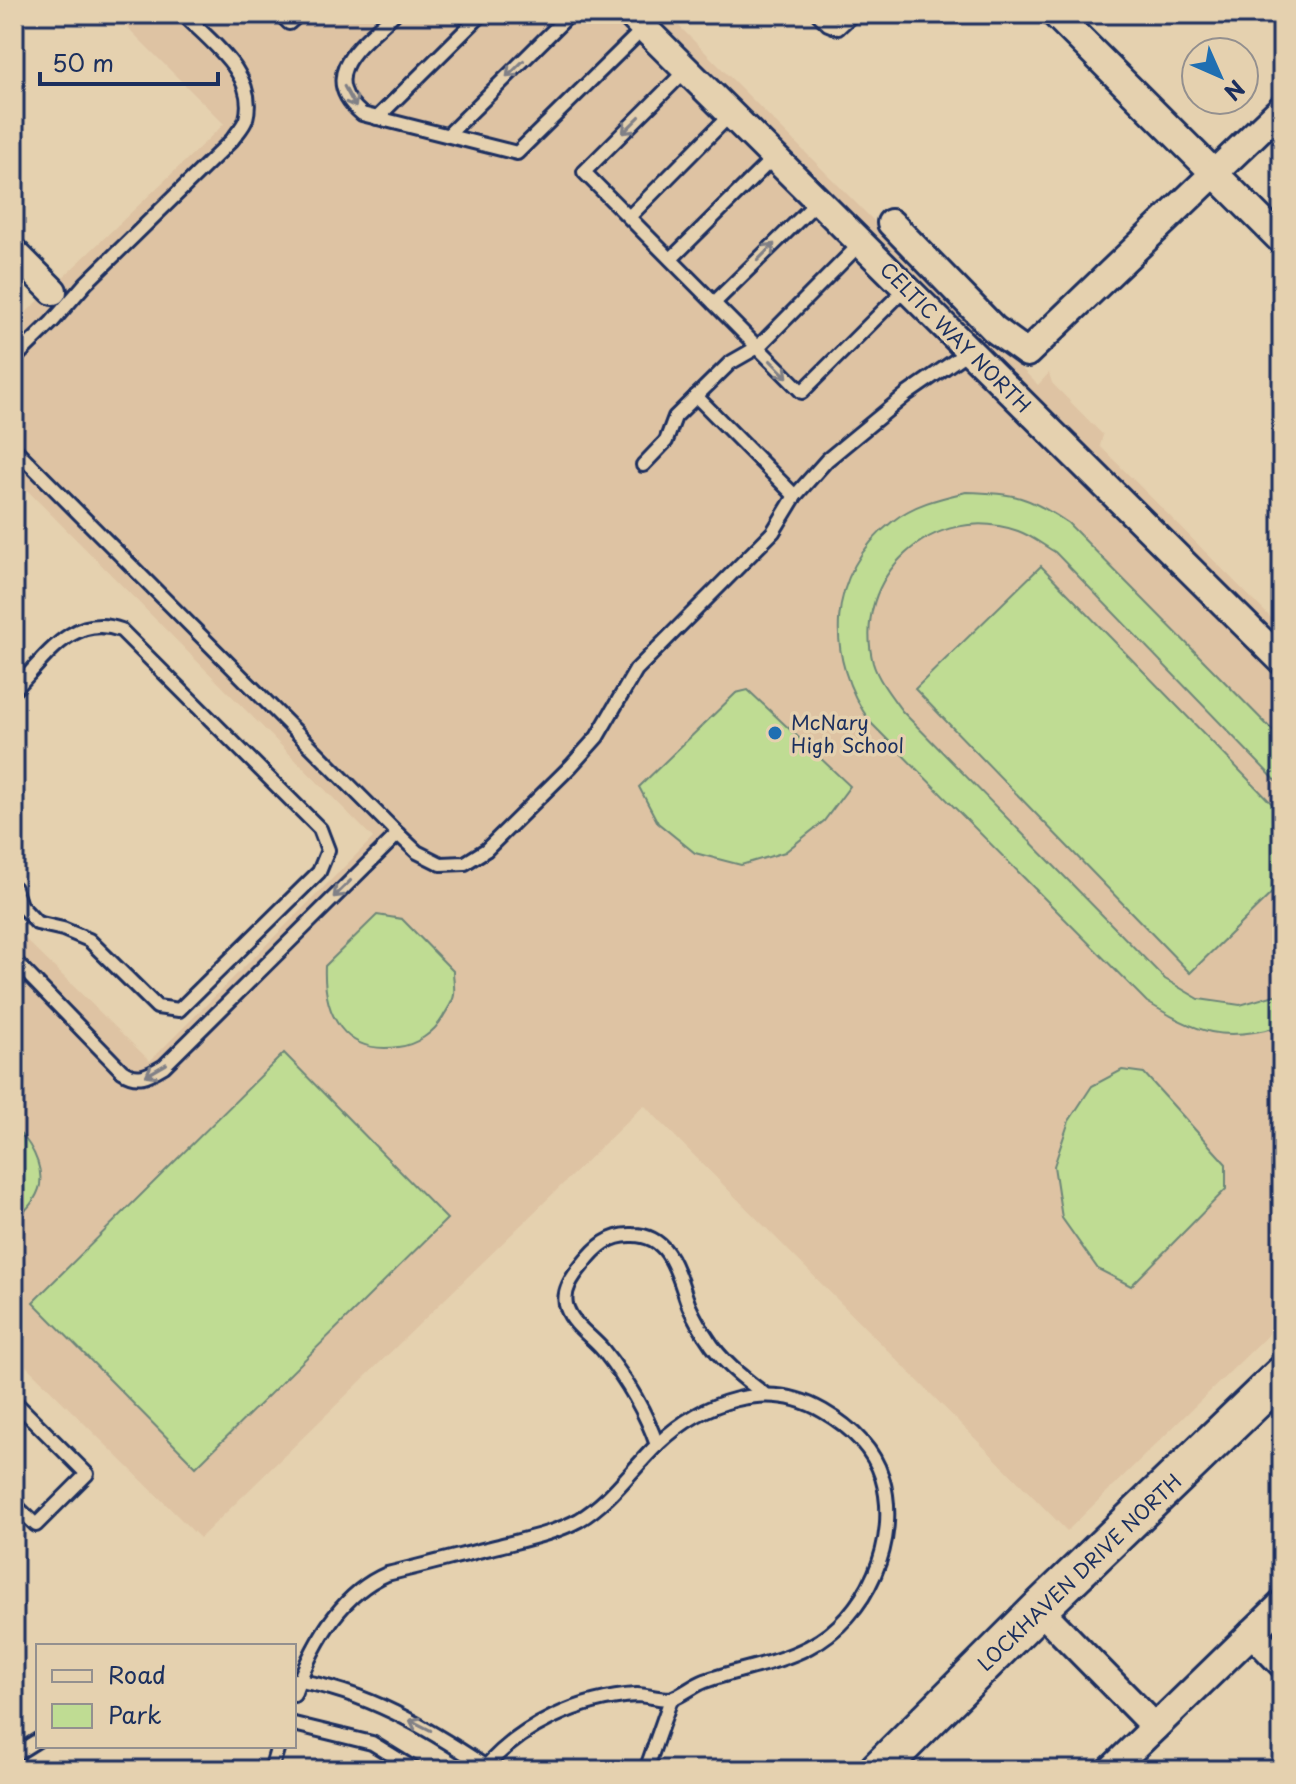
<svg xmlns="http://www.w3.org/2000/svg" width="1296" height="1784" font-family="'Playpen Sans',sans-serif">
  <style>
    .built { fill: #dec3a3 }
    .green { fill: #bfdc93; stroke: #6d8678; stroke-width: 2 }
    .lines { fill: none; stroke-linecap: round; stroke-linejoin: round }
    .lane-casing { stroke: #1b2f5e; stroke-width: 18 }
    .street-casing { stroke: #1b2f5e; stroke-width: 32 }
    .secondary-casing { stroke: #1b2f5e; stroke-width: 42 }
    .lane { stroke: #e5d1af; stroke-width: 12 }
    .street { stroke: #e5d1af; stroke-width: 26 }
    .secondary { stroke: #e5d1af; stroke-width: 36 }
    .oneway { stroke: #808086 }
    .poi-dot { fill: #1f6fb2; stroke: #e5d1af; stroke-width: 3 }
    .labels { text-anchor: middle; dominant-baseline: central; stroke-width: 7; stroke-linejoin: round; paint-order: stroke }
    .street-label { font-size: 20px; fill: #1b2f5e; stroke: #e5d1af }
    .poi-label { font-size: 20px; fill: #1b2f5e; stroke: #e5d1af; text-anchor: start }
  </style>
  <rect width="100%" height="100%" fill="#e5d1af"/>
  <filter id="ink" filterUnits="userSpaceOnUse"><feTurbulence type="fractalNoise" baseFrequency=".0125" numOctaves="2"/><feDisplacementMap in="SourceGraphic" scale="16" xChannelSelector="R" yChannelSelector="G"/><feConvolveMatrix kernelMatrix="1 2 1 2 8 2 1 2 1" color-interpolation-filters="sRGB"/></filter>
  <g filter="url(#ink)">
    <!-- built -->
    <path class="built" d="M114,14H667L1038,385L1049,373L1052,383L1103,435L1100,446L1282,629V1321L1067,1531L644,1105L200,1538L14,1354V928L150,1061L373,838L14,477V324L224,124Z"/>
    <!-- green -->
    <g class="green">
      <path d="M966,492C1014,493 1028,496 1068,523L1282,740V787L1055,552C1043,545 1030,535 1018,531C933,501 851,577 873,663C878,680 892,697 902,711L1165,979L1199,999L1240,1005L1282,993V1026C1222,1043 1198,1033 1147,1002L871,723C824,658 826,573 893,521C914,504 941,498 966,492Z"/>
      <path d="M1041,566L1282,814V883L1190,973L915,689Z"/>
      <path d="M748,690L850,786L824,821L785,852L741,865L695,853L658,823L639,787L736,693Z"/>
      <path d="M377,915L402,919L453,971C453,978 455,988 454,995C453,1003 446,1011 443,1017C434,1033 416,1045 398,1047C344,1055 323,1014 325,966Z"/>
      <path d="M284,1053L447,1219L196,1467L33,1302Z"/>
      <path d="M1122,1070L1144,1073L1226,1164V1189L1131,1286L1098,1269L1062,1218L1054,1166L1069,1121L1092,1086Z"/>
      <path d="M14,1129C30,1139 43,1166 40,1185C37,1200 24,1212 14,1222Z"/>
    </g>
    <g class="lines">
      <!-- lane casing -->
      <g class="lane-casing">
        <g id="lane">
          <path d="M280,14L289,23L299,14"/>
          <path d="M394,14C364,43 315,74 362,114L517,153L644,28"/>
          <path d="M818,14L828,24L838,28L853,14"/>
          <path d="M686,70L584,172L802,392L906,288"/>
          <path d="M377,118L482,14"/>
          <path d="M448,135L570,14"/>
          <path d="M629,217L731,114"/>
          <path d="M671,259L774,157"/>
          <path d="M714,303L818,201"/>
          <path d="M14,359L52,322L86,283L232,140C236,134 244,126 246,119C258,75 210,41 183,14"/>
          <path d="M696,396L795,496"/>
          <path d="M14,448L398,834L417,852L441,864L465,863L486,850L571,766L597,737L636,670L773,532L795,496L827,460L907,394L969,351"/>
          <path d="M643,465L666,441L675,417L730,363L758,347L861,243"/>
          <path d="M14,690C45,659 72,612 121,630L320,829L328,850L319,872L179,1010L157,1007L89,940L63,929L37,923L20,905L14,888"/>
          <path d="M14,960L122,1071C138,1082 149,1075 164,1066L398,834"/>
          <path d="M14,1401L87,1474L36,1525L14,1504"/>
          <path d="M657,1445C645,1410 626,1379 603,1350C591,1336 573,1325 567,1308C561,1292 573,1276 583,1264C596,1247 610,1234 633,1235C672,1235 678,1277 689,1306C694,1317 700,1328 707,1338C721,1361 742,1377 763,1393"/>
          <path d="M294,1680C366,1691 426,1727 486,1767"/>
          <path d="M294,1695C311,1647 338,1595 387,1574C425,1565 462,1555 499,1546C526,1539 555,1533 579,1520C610,1502 632,1469 658,1444C702,1402 767,1378 823,1411C849,1426 873,1448 882,1477C901,1540 867,1617 809,1647C777,1664 739,1669 705,1681C694,1685 684,1694 673,1698C663,1701 648,1695 637,1695C580,1698 520,1726 483,1770"/>
          <path d="M294,1724L372,1743L416,1770"/>
          <path d="M14,1755L38,1740"/>
          <path d="M271,1770L278,1746"/>
          <path d="M646,1770L671,1699"/>
        </g>
      </g>
      <!-- street casing -->
      <g class="street-casing">
        <g id="street">
          <path d="M630,14L1282,661"/>
          <path d="M1055,14L1282,241"/>
          <path d="M891,223L994,329L1027,353L1282,108"/>
          <path d="M14,252L53,291"/>
          <path d="M1039,1609L1155,1727"/>
          <path d="M1252,1633L1282,1664"/>
          <path d="M1111,1770L1282,1604"/>
        </g>
      </g>
      <!-- secondary casing -->
      <g class="secondary-casing">
        <path id="secondary" d="M878,1770L1039,1609L1282,1375"/>
      </g>
      <!-- lane -->
      <use href="#lane" class="lane"/>
      <!-- street -->
      <use href="#street" class="street"/>
      <!-- secondary -->
      <use href="#secondary" class="secondary"/>
    </g>
    <!-- one-way arrows -->
    <defs><path id="oneway-shaft" d="M-6 0H5M1.5-3L5.5 0L1.5 3" fill="none" stroke-width="1.6" stroke-linecap="round" stroke-linejoin="round" transform="scale(2)"/></defs>
    <g class="oneway">
      <use href="#oneway-shaft" transform="translate(515 69) rotate(135)"/>
      <use href="#oneway-shaft" transform="translate(350 97) rotate(61)"/>
      <use href="#oneway-shaft" transform="translate(631 125) rotate(135)"/>
      <use href="#oneway-shaft" transform="translate(766 252) rotate(-45)"/>
      <use href="#oneway-shaft" transform="translate(779 369) rotate(45)"/>
      <use href="#oneway-shaft" transform="translate(342 889) rotate(135)"/>
      <use href="#oneway-shaft" transform="translate(156 1070) rotate(150)"/>
      <use href="#oneway-shaft" transform="translate(420 1725) rotate(-153)"/>
    </g>
  </g>
  <!-- markers -->
  <circle class="poi-dot" cx="775" cy="733" r="8"/>
  <g class="labels">
    <!-- street labels -->
    <g class="street-label">
      <text transform="translate(956 337) rotate(45)">CELTIC WAY NORTH</text>
      <text transform="translate(1079 1572) rotate(-44)">LOCKHAVEN DRIVE NORTH</text>
    </g>
    <!-- poi labels -->
    <g class="poi-label">
      <text x="791" y="722">McNary<tspan x="791" dy="23">High School</tspan></text>
    </g>
  </g>
  <!-- margin -->
  <rect width="1296" height="1784" fill="none" stroke="#e5d1af" stroke-width="48"/>
  <rect x="24" y="24" width="1248" height="1736" fill="none" stroke="#1b2f5e" stroke-width="3" filter="url(#ink)"/>
  <!-- legend -->
  <rect x="36" y="1644" width="260" height="104" fill="#e5d1af" stroke="#94908f" stroke-width="2"/>
  <rect x="52" y="1670" width="40" height="12" fill="#e5d1af" stroke="#94908f" stroke-width="2"/>
  <text x="108" y="1684" font-size="24" fill="#1b2f5e">Road</text>
  <rect x="52" y="1704" width="40" height="24" fill="#bfdc93" stroke="#94908f" stroke-width="2"/>
  <text x="108" y="1724" font-size="24" fill="#1b2f5e">Park</text>
  <!-- north arrow -->
  <g transform="translate(1220 76) rotate(135)"><circle r="38" fill="#e5d1af" stroke="#94908f" stroke-width="2"/>
  <path d="M0-6L14 30L0 20L-14 30Z" fill="#1f6fb2"/>
  <text y="-12" font-size="22" font-weight="bold" text-anchor="middle" fill="#1b2f5e">N</text>
  </g>
  <!-- scale -->
  <path d="M40 72v12h178v-12" fill="none" stroke="#1b2f5e" stroke-width="4"/>
  <text x="52" y="72" font-size="24" fill="#1b2f5e" stroke="#e5d1af" stroke-width="6" paint-order="stroke">50 m</text>
</svg>
